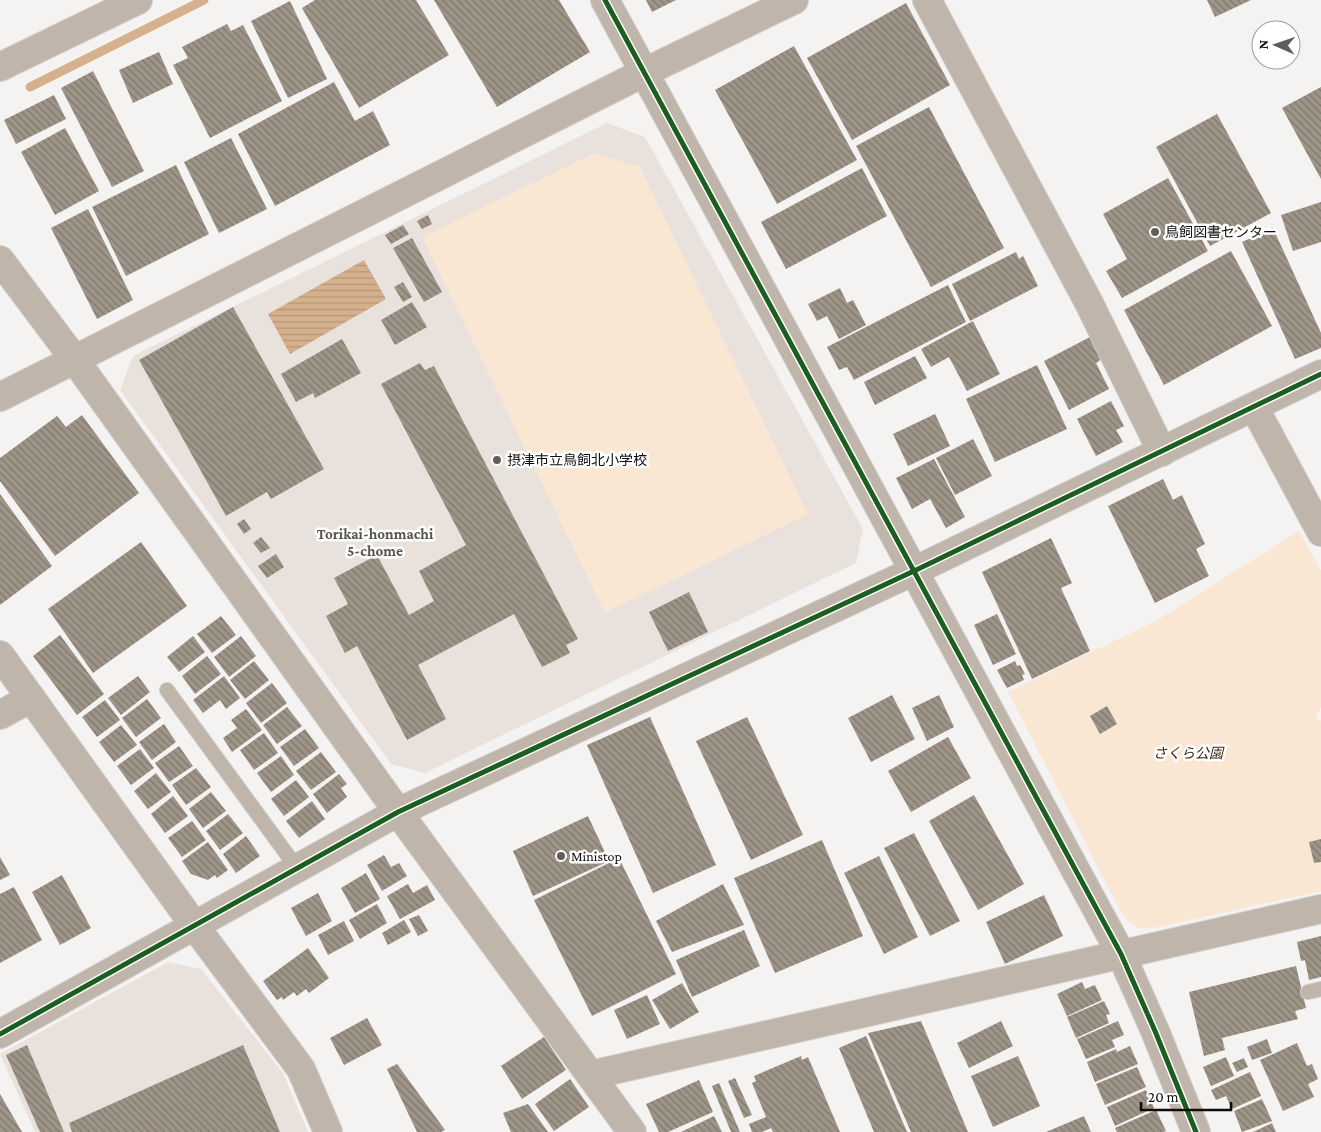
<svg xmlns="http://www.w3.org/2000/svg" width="1321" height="1132" font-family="'Crimson Pro','Noto Sans JP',serif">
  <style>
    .built { fill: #e9e2dc }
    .green { fill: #f9e6d3 }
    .water { fill: url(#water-rules) }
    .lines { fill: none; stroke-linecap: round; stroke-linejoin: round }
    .stream { stroke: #d5b08c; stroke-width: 9 }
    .building { fill: url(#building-back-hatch) }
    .service-casing { stroke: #cfcecd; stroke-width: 16 }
    .minor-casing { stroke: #cfcecd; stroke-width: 30 }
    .tertiary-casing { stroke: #cfcecd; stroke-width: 30 }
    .service { stroke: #c0b5aa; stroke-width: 14 }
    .minor { stroke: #c0b5aa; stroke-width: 28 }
    .tertiary { stroke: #c0b5aa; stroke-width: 28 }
    .cycleway-casing { stroke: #fff; stroke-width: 8 }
    .cycleway { stroke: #1b5e20; stroke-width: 5 }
    .poi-dot { fill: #605e5c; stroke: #fff; stroke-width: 2 }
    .labels { text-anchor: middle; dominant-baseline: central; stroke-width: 5; stroke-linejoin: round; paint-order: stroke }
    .poi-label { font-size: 14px; fill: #0f0d0c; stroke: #fff; text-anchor: start }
    .park-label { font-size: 14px; font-style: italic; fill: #3c260f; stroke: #fff }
    .neighbourhood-label { font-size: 15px; font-weight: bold; fill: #575450; stroke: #fff }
  </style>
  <defs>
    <pattern id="water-rules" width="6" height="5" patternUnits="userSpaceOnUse" patternTransform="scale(1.25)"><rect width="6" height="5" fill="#d5b08c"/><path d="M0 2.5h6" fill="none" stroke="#b69678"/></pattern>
    <pattern id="building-back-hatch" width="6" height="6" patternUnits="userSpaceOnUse" patternTransform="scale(1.25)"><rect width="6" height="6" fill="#9e9488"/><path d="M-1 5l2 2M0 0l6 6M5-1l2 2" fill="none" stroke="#7f776e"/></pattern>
  </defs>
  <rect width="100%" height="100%" fill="#f5f3f1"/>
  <!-- built -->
  <g class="built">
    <path d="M607,123L645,137L863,529L856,563L425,773L391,764L120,390L133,356Z"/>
    <path d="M168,962L201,969L283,1073L308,1132H35L0,1054Z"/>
  </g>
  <!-- green -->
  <g class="green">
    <path d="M594,153L640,167L808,514L605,613L422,237Z"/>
    <path d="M1299,531L1321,571V707L1315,717L1321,721V891L1158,927C1139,931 1131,927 1120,910L1008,692L1156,621Z"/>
  </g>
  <!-- water -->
  <path class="water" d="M364,260L386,299L290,354L268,314Z"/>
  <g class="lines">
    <!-- stream -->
    <path class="stream" d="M30,87L204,0"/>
  </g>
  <!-- building -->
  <g class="building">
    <path d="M315,0H416L449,55L359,108L302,8Z"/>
    <path d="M434,0H559L590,52L497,107Z"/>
    <path d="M646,0H676L652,12Z"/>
    <path d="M1207,0H1251L1215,17Z"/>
    <path d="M290,1L327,79L288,98L251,21Z"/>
    <path d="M906,3L950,85L852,140L807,58Z"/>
    <path d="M227,24L231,31L243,25L282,101L210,138L173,65L188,58L182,47Z"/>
    <path d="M794,46L857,160L777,204L715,90Z"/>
    <path d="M159,52L173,84L133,103L119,70Z"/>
    <path d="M93,71L144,171L112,187L61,88Z"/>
    <path d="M334,82L355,121L373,111L390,145L275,206L238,134Z"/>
    <path d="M1321,87V179L1282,108Z"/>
    <path d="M54,95L66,119L16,144L4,120Z"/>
    <path d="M929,107L1004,248L931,287L856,146Z"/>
    <path d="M1217,114L1271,213L1210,246L1156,147Z"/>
    <path d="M65,128L99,191L55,215L21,152Z"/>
    <path d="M231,138L267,209L219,233L184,162Z"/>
    <path d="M176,165L209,234L126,276L92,207Z"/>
    <path d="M862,168L887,216L786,269L761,222Z"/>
    <path d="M1168,178L1208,251L1122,298L1106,271L1127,259L1103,214Z"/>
    <path d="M1321,202V242L1293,251L1281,215Z"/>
    <path d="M88,209L133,300L97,319L51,228Z"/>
    <path d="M428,215L432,224L422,229L417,221Z"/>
    <path d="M403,225L409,234L391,244L385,235Z"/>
    <path d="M1273,228L1321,333V348L1295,359L1242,242Z"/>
    <path d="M412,238L442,292L424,302L393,248Z"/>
    <path d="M1231,251L1272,326L1164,385L1124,310Z"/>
    <path d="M1016,252L1019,259L1023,256L1038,286L970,321L952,284Z"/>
    <path d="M403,282L412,297L403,302L394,287Z"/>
    <path d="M948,285L966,322L854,380L847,367L839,370L827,347Z"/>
    <path d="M840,288L847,303L853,300L866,325L839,339L827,316L817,321L808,304Z"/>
    <path d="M412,302L427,327L395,345L381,320Z"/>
    <path d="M233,307L324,469L271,499L267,492L226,516L139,360Z"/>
    <path d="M973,321L1000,374L967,391L949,357L931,367L921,349Z"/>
    <path d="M1090,337L1102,359L1096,363L1109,389L1069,410L1044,361Z"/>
    <path d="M342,339L361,373L315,398L313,393L296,402L281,374Z"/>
    <path d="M915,356L927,378L875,405L864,382Z"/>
    <path d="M420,363L425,370L434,366L578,639L566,645L570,653L542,667L514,614L418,665L446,719L407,740L357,646L345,653L326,616L348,604L334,578L377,555L409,615L434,601L419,571L466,545L381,384Z"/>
    <path d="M1037,365L1067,429L995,462L966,399Z"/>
    <path d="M1111,401L1124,426L1116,430L1123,442L1096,456L1077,419Z"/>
    <path d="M935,414L950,446L908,466L893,434Z"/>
    <path d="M82,415L139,493L55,556L0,481V458L57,416L66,427Z"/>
    <path d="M973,439L992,476L955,495L936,458Z"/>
    <path d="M934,459L965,517L946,528L930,499L912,509L896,478Z"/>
    <path d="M1163,479L1173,500L1182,495L1205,544L1196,549L1209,576L1155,603L1108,506Z"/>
    <path d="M0,494L52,566L0,605Z"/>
    <path d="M244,519L251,529L244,534L237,524Z"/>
    <path d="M261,537L270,548L261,553L253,543Z"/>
    <path d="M1051,538L1072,583L1061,588L1090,651L1032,679L982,572Z"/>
    <path d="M141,542L187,606L93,673L48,609Z"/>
    <path d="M276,554L284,567L267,578L258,566Z"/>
    <path d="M689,592L708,632L668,651L649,612Z"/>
    <path d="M997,614L1016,654L993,665L974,625Z"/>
    <path d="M221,616L236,635L212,653L197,634Z"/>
    <path d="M60,635L104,694L77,715L33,656Z"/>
    <path d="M193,636L205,652L179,672L167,657Z"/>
    <path d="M241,636L256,656L229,677L214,657Z"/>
    <path d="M207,656L221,674L195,694L182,676Z"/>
    <path d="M254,661L269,680L245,699L230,680Z"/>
    <path d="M1015,661L1017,666L1020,665L1025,674L1022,675L1024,680L1007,688L997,670Z"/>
    <path d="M138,676L150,692L121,715L108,698Z"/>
    <path d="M224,676L240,698L226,709L220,700L203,713L193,700Z"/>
    <path d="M272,683L287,703L261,723L246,703Z"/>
    <path d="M892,695L915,739L871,762L848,718Z"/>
    <path d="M939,695L954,727L927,741L912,708Z"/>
    <path d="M147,699L161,718L136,737L122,718Z"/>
    <path d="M105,700L120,720L97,737L82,717Z"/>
    <path d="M1107,706L1117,724L1100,734L1090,716Z"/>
    <path d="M287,707L302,726L277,744L263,725Z"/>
    <path d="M246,709L262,730L232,752L223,738L237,728L231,720Z"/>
    <path d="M650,717L716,865L653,893L587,745Z"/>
    <path d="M747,717L803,835L751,860L696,741Z"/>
    <path d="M164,724L176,742L152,760L139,742Z"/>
    <path d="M121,725L137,745L114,762L99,742Z"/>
    <path d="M305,729L319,748L294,766L280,747Z"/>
    <path d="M264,733L278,753L254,770L240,750Z"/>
    <path d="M948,737L971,778L911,812L888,771Z"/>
    <path d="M179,746L193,766L169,782L155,763Z"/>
    <path d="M140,749L154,768L131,785L117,766Z"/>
    <path d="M321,752L336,772L311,790L296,771Z"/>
    <path d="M281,756L294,775L271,792L257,773Z"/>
    <path d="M196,768L211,787L186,805L172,785Z"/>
    <path d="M156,773L171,792L148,809L134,791Z"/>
    <path d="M339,774L347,784L341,788L347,797L327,813L313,794Z"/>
    <path d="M296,780L309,797L284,816L271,799Z"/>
    <path d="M211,792L226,811L203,828L189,809Z"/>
    <path d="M974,795L1024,884L978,910L929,821Z"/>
    <path d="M173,796L188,816L165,833L151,814Z"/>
    <path d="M312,801L325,819L299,838L286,821Z"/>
    <path d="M228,814L243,833L220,850L206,831Z"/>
    <path d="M588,816L609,861L533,896L513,851Z"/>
    <path d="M192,821L206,840L182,857L168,838Z"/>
    <path d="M914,833L960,921L930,936L884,848Z"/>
    <path d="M246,836L260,856L236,873L223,854Z"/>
    <path d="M1321,839V862L1314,863L1309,842Z"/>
    <path d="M822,840L863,936L775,973L734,878Z"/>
    <path d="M208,842L228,870L217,878L215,875L208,880L191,874L182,861Z"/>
    <path d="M384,855L391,867L399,863L407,876L382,891L367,865Z"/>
    <path d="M879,856L918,937L884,954L844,873Z"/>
    <path d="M0,857L10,875L0,880Z"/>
    <path d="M619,858L676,974L592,1016L534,900Z"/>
    <path d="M366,873L380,899L355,913L341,888Z"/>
    <path d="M62,875L91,928L60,945L32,892Z"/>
    <path d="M408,884L413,893L427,885L435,900L400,919L387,896Z"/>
    <path d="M723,884L744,925L672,952L656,921Z"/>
    <path d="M14,887L42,940L0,963V894Z"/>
    <path d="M318,893L332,921L306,936L291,908Z"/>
    <path d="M1044,895L1063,936L1005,964L986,922Z"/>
    <path d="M377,904L387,923L360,939L349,920Z"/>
    <path d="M419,915L428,931L418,936L409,919Z"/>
    <path d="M404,920L411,932L388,945L382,933Z"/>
    <path d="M344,921L354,941L328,955L318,935Z"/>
    <path d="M744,930L760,966L692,997L676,960Z"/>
    <path d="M1321,936V977L1309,980L1305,960L1301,961L1297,942Z"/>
    <path d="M308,948L329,978L309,993L306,989L297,996L294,992L283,1000L282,997L277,1000L263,981Z"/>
    <path d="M1296,966L1306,1008L1295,1011L1298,1019L1222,1038L1225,1050L1204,1056L1189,992Z"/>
    <path d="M1082,982L1085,989L1095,985L1102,1000L1067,1016L1057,994Z"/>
    <path d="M682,983L699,1012L670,1029L652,1000Z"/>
    <path d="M647,995L660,1024L627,1039L614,1010Z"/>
    <path d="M1104,1001L1110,1014L1106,1015L1109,1023L1076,1038L1067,1017Z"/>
    <path d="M367,1018L382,1045L344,1065L330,1038Z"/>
    <path d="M921,1021L968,1132H911L868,1033Z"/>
    <path d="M1001,1021L1013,1046L969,1068L957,1043Z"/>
    <path d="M1118,1021L1124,1035L1112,1040L1115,1047L1086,1059L1077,1039Z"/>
    <path d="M866,1036L907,1132H874L839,1048Z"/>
    <path d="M544,1037L566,1070L522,1099L501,1066Z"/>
    <path d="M1267,1039L1272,1053L1252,1060L1247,1047Z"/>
    <path d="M1297,1043L1307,1066L1312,1064L1318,1079L1308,1084L1314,1097L1283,1111L1260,1060Z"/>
    <path d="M27,1045L64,1132H40L6,1055Z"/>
    <path d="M243,1045L280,1132H72L69,1123Z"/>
    <path d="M1130,1046L1138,1064L1095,1082L1087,1062L1116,1049L1117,1052Z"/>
    <path d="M801,1056L802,1060L808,1057L840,1132H773L771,1128L762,1132H752L749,1124L766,1117L752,1083L756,1081L754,1076Z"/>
    <path d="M1018,1056L1040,1106L993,1127L971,1076Z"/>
    <path d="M1226,1057L1234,1076L1211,1086L1203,1067Z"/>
    <path d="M1244,1058L1248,1067L1237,1072L1232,1063Z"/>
    <path d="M397,1064L445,1130L441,1132H417L387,1069Z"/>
    <path d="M1137,1067L1146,1087L1105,1105L1096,1084Z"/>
    <path d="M1250,1072L1261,1096L1232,1109L1226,1096L1216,1100L1211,1090Z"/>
    <path d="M735,1078L752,1115L744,1118L728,1081Z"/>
    <path d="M570,1079L589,1107L554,1131L535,1104Z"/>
    <path d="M699,1080L713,1112L668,1132H659L646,1104Z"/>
    <path d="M719,1083L740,1132H731L712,1086Z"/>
    <path d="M1146,1090L1154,1108L1115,1126L1107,1107Z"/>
    <path d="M0,1094L22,1132H0Z"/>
    <path d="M1262,1099L1272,1121L1242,1132L1234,1111Z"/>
    <path d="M528,1104L548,1132H511L503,1113Z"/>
    <path d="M1156,1110L1166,1131L1163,1132H1117L1115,1128Z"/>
    <path d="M714,1116L722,1132H681Z"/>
    <path d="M1084,1116L1091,1132H1046Z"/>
    <path d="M1272,1123L1276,1132H1253Z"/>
  </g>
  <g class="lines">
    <!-- service casing -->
    <g class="service-casing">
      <g id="service">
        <path d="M167,690L297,868"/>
        <path d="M1308,992L1321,989"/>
      </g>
    </g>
    <!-- minor casing -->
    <g class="minor-casing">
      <g id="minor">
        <path d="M927,0L1089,303L1162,452"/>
        <path d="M0,397L645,72L794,0"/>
        <path d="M1254,407L1321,532"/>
        <path d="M0,655L194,925L301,1069L328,1132"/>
        <path d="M0,715L31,698"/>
        <path d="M591,1075L1321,909"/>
      </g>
    </g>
    <!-- tertiary casing -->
    <g class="tertiary-casing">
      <g id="tertiary">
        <path d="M605,0L1121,954L1155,1031L1196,1132"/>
        <path d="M0,67L138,0"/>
        <path d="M0,260L75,360L398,812L632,1132"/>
        <path d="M0,1034L398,812L914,571L1321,374"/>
      </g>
    </g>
    <!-- service -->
    <use href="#service" class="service"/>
    <!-- minor -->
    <use href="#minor" class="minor"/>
    <!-- tertiary -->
    <use href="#tertiary" class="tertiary"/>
    <!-- cycleway casing -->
    <g class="cycleway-casing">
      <g id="cycleway">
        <path d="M605,0L1121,954L1155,1031L1196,1132"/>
        <path d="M0,1034L398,812L914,571L1321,374"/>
      </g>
    </g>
    <!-- cycleway -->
    <use href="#cycleway" class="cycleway"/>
  </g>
  <!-- markers -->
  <g class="poi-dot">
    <circle cx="1155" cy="232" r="5"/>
    <circle cx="497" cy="460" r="5"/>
    <circle cx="561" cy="856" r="5"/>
  </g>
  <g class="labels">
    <!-- poi labels -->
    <g class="poi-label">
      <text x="1165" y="232">鳥飼図書センター</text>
      <text x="507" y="460">摂津市立鳥飼北小学校</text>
      <text x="571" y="856">Ministop</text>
    </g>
    <!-- park labels -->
    <g class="park-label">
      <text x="1188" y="753">さくら公園</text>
    </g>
    <!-- neighbourhood labels -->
    <g class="neighbourhood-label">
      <text x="375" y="534">Torikai-honmachi<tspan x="375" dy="17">5-chome</tspan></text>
    </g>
  </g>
  <!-- north arrow -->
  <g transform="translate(1276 45) rotate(272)"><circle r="24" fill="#ffffff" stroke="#9f9e9e"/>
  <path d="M0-4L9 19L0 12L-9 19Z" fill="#605e5c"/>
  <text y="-8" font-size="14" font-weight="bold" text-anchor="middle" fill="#0f0d0c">N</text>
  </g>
  <!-- scale -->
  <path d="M1141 1102v8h90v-8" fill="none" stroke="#0f0d0c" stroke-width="2.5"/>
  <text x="1148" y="1102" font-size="15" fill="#0f0d0c" stroke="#ffffff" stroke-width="4" paint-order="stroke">20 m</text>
</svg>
